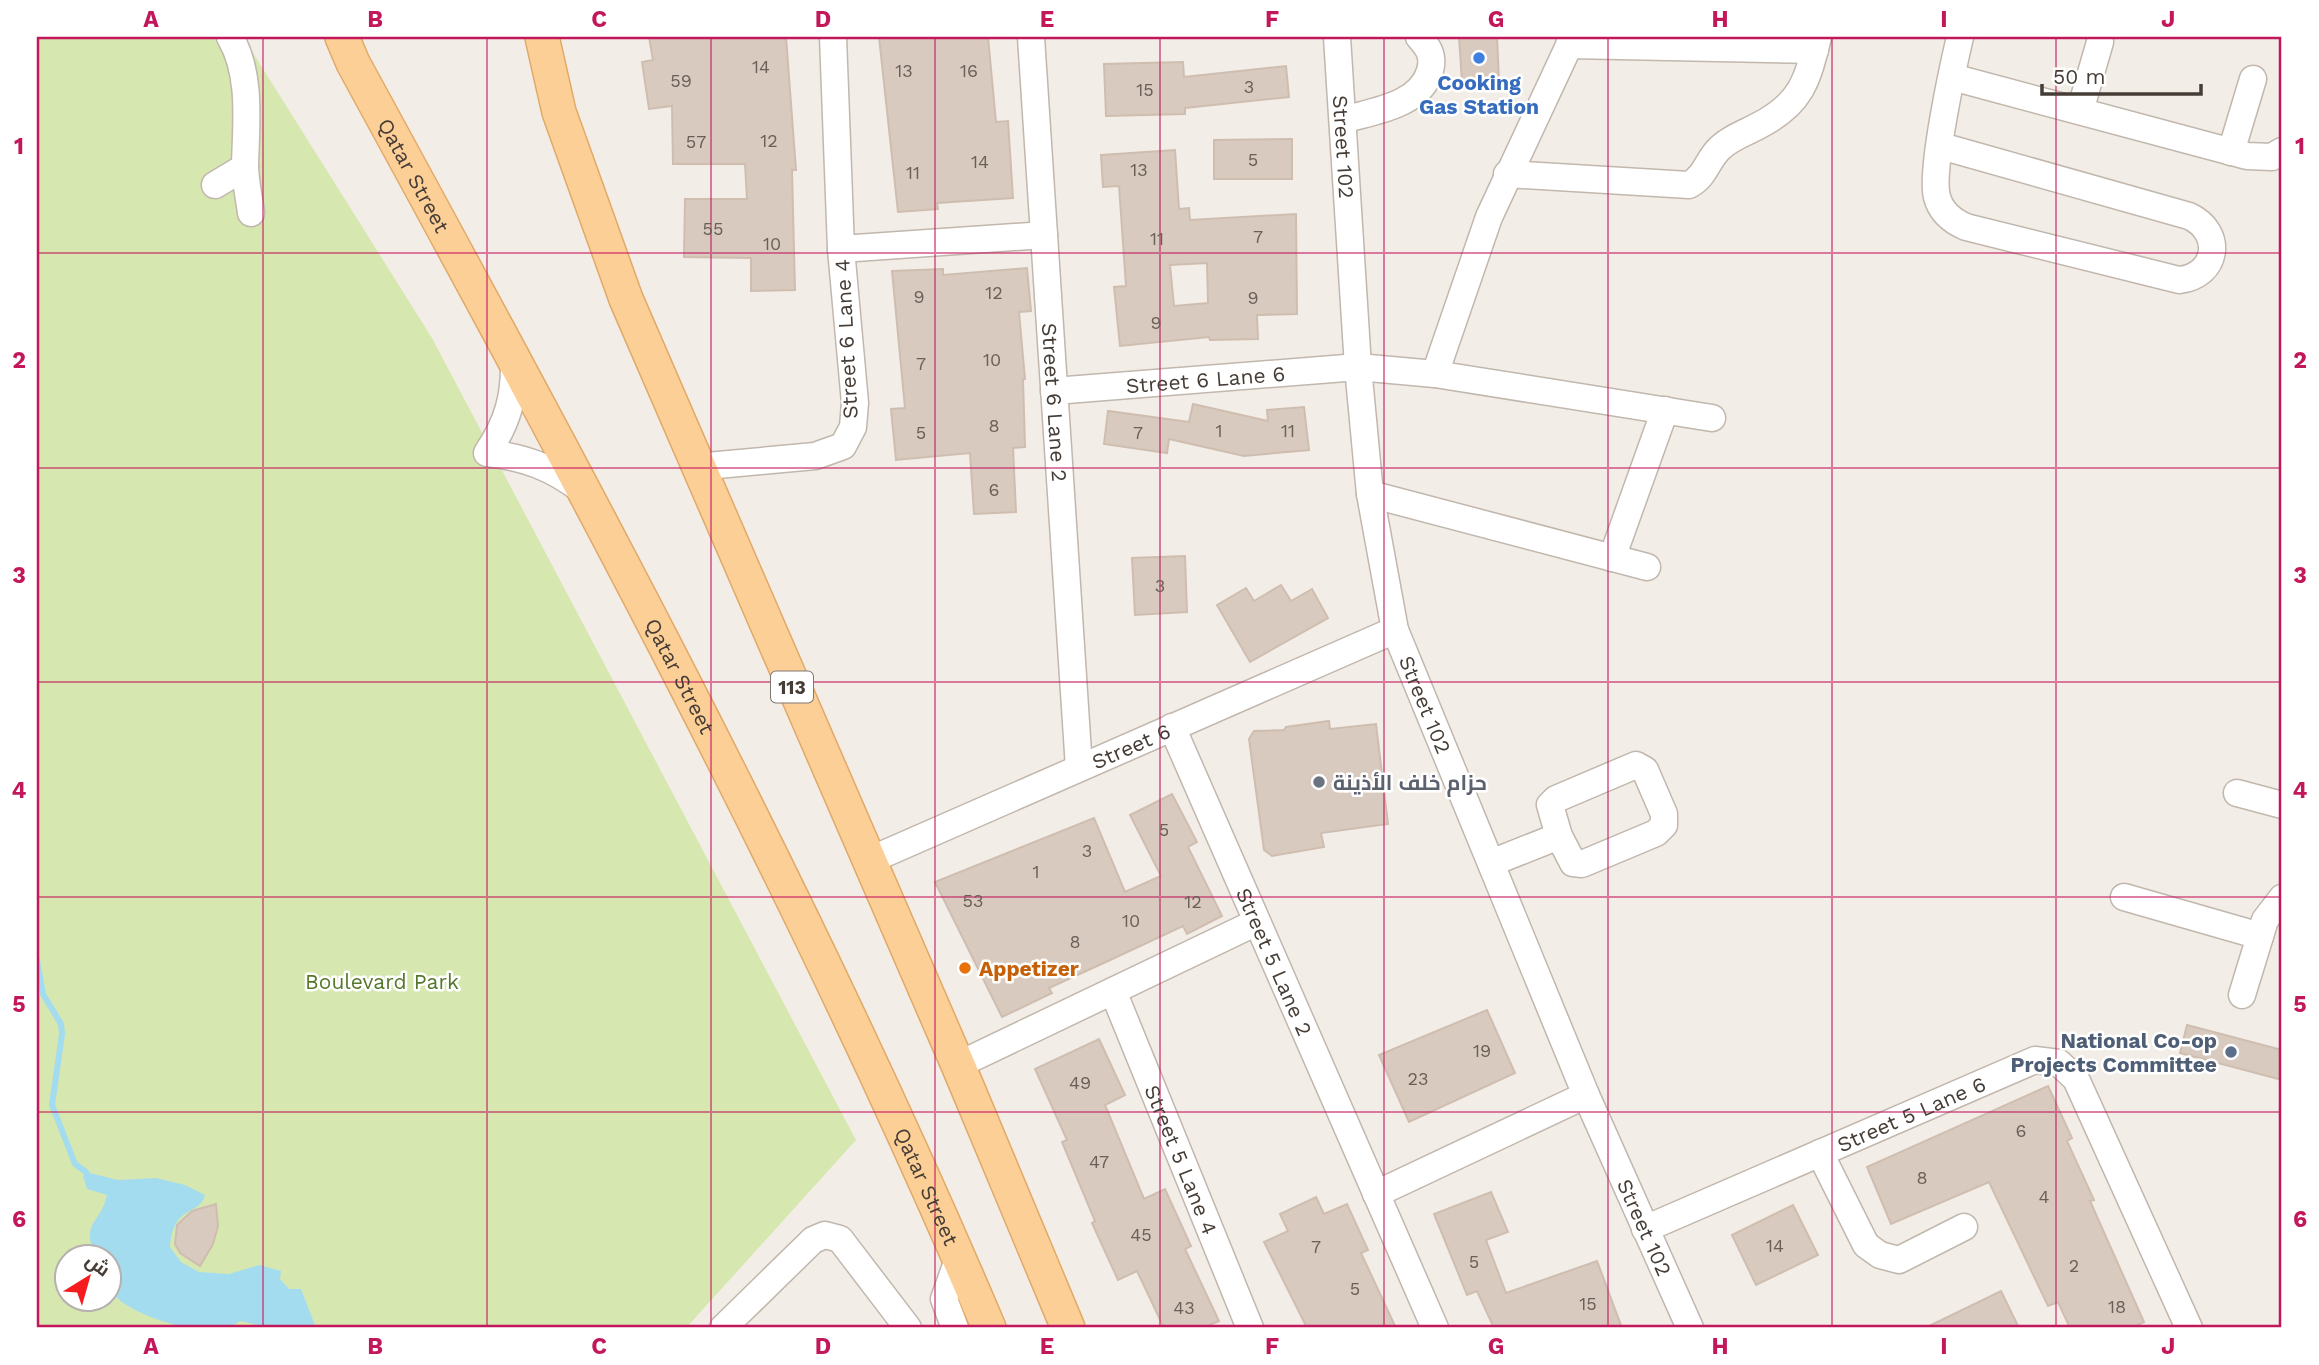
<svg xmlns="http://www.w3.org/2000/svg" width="2319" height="1365" font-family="'Work Sans',Cairo,sans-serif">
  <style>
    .green { fill: #d7e7b0; fill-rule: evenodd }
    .water { fill: #a4dcef }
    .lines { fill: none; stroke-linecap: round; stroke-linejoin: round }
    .stream { stroke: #a4dcef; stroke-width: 6 }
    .building { fill: #d8cabf; stroke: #cfbeb0; stroke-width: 2; fill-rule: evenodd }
    .minor-casing { stroke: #c1b7ad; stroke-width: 29 }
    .major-casing { stroke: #e1a967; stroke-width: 36 }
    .minor { stroke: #fff; stroke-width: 26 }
    .major { stroke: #fccf97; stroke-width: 33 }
    .grid { fill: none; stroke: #c2185b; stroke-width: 2; stroke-opacity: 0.55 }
    .shop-dot { fill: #3f7fe0; stroke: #fff; stroke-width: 2.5 }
    .worship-dot { fill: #6b7280; stroke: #fff; stroke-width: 2.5 }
    .food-dot { fill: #e8710a; stroke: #fff; stroke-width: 2.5 }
    .service-dot { fill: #5c6f8a; stroke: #fff; stroke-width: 2.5 }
    .labels { text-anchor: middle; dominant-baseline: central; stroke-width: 5; stroke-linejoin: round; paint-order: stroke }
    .number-label { font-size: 18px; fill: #6a6058 }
    .shield { fill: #fff; stroke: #7e7772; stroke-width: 2 }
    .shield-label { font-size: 19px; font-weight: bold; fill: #463d36 }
    .shop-label { font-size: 21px; font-weight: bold; fill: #366cbe; stroke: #fff }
    .street-label { font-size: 21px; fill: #463d36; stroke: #fff }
    .worship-label { font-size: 21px; font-weight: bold; fill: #5b616d; stroke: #fff; text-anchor: start }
    .food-label { font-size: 21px; font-weight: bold; fill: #c56008; stroke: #fff; text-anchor: start }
    .park-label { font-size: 21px; fill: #54772a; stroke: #fff }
    .service-label { font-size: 21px; font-weight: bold; fill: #4e5e75; stroke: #fff; text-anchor: end }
    .neatline { fill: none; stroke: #c2185b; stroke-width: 2.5 }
    .grid-label { font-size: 23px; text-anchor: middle; font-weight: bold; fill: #c2185b }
  </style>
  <rect width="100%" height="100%" fill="#f3ede7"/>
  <!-- green -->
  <path class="green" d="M37,37H243L432,338L856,1140L686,1328H37ZM66,1256H108V1298H66Z"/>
  <!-- water -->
  <path class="water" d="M86,1172L118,1180L156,1178L185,1185L205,1195C199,1217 174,1203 170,1247L181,1262L199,1272L229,1274L259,1265L281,1271L280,1279L289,1289H301L316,1328H271L240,1321C214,1342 140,1319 117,1298C106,1287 108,1271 108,1256H95C81,1221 100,1225 107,1195L87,1189L83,1176Z"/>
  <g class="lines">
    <!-- stream -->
    <path class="stream" d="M37,960L43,994L61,1024L62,1034L52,1105L75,1164L86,1172"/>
  </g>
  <!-- building -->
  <g class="building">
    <path d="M649,37H786L796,170H792L795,290L751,291V258L684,257L685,199H747L745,164H673L672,106L649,109L642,62L653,60Z"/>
    <path d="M879,37H988L996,122L1008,121L1013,198L937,203L938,209L898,212Z"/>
    <path d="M1459,37H1497L1499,80L1462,82Z"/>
    <path d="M1183,62L1184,77L1286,66L1289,97L1185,108V114L1106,116L1104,64Z"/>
    <path d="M1292,139V179H1214V140Z"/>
    <path d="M1175,150L1179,209L1189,208L1190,220L1296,214L1297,314L1257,315L1258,339L1210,340L1209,337L1120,346L1114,287L1126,286L1119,186L1103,187L1101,155ZM1207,263L1208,303L1174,306L1170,265Z"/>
    <path d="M1027,268L1031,311L1019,312L1025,379H1023L1025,447L1013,448L1016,512L974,514L970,453L896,460L891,409L905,408L892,271L943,269V275Z"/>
    <path d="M1193,404L1268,421L1267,410L1304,407L1309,450L1244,456L1169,439L1167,453L1104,444L1108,411L1189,422Z"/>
    <path d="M1185,556L1187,612L1135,615L1132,558Z"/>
    <path d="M1281,585L1291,601L1312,589L1328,618L1250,662L1217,605L1246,588L1254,601Z"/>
    <path d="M1329,721L1330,729L1376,724L1388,824L1321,833L1324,847L1272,856L1264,850L1249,739L1254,731L1284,730L1286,727Z"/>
    <path d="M1172,794L1197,842L1188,847L1222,916L1187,934L1183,926L1108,961L1049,988L1052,993L1002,1017L935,882L1094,818L1125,892L1161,876L1130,815Z"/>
    <path d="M1487,1010L1515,1073L1409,1122L1379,1055Z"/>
    <path d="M2187,1025L2282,1050V1080L2180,1053Z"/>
    <path d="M1099,1039L1125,1095L1105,1105L1144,1199L1165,1189L1191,1246L1185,1249L1219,1321L1203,1328H1164L1137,1271L1118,1280L1092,1223L1095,1221L1062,1142L1067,1140L1035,1069Z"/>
    <path d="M2048,1086L2072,1138L2067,1141L2094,1200L2090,1201L2144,1322L2131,1328H2070L2058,1302L2048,1306L1989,1182L1891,1224L1867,1167Z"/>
    <path d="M1491,1192L1508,1232L1486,1240L1506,1293L1597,1261L1622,1328H1494L1477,1291L1467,1295L1434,1214Z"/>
    <path d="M1316,1197L1324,1214L1347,1204L1368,1250L1361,1253L1396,1328H1307L1264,1242L1288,1231L1280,1214Z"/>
    <path d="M216,1204L218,1226L213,1244L200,1266L180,1253L175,1244L177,1225L192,1211Z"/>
    <path d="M1793,1205L1818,1255L1756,1285L1732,1235Z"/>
    <path d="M2001,1291L2019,1328H1925Z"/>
  </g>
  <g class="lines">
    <!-- minor casing -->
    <g class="minor-casing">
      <g id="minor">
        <path d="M230,37C252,74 246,124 245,165C245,180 249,197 251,213"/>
        <path id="s1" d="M1031,37L1079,768"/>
        <path id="s2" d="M1337,37L1358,367L1370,494L1395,630L1586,1095L1690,1328"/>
        <path d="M1569,45L1815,50"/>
        <path d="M1952,77L2247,156L2272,157L2282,151"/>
        <path d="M2080,111L2100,42"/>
        <path d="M1343,120C1373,111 1420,106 1430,71C1434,56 1429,48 1419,37"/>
        <path d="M1941,146L2189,216C2224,232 2218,276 2179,280L1966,227C1952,221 1941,212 1937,197C1930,172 1953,67 1960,37"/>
        <path d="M2231,152L2253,79"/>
        <path d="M1507,174L1689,185C1706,176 1707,160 1720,148C1730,138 1745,133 1758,126C1801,104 1807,82 1818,37"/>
        <path d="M215,185L245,167"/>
        <path d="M841,249L1044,235"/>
        <path d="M514,359C515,396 508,422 487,453C525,457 553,468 583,491"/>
        <path d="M1435,374L1489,217L1573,37"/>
        <path id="s3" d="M1054,391L1358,367L1435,374L1712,418"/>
        <path d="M696,467L815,456L843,446L853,427L855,403L841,249L833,37"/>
        <path d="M1370,494L1647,567"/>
        <path d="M1612,558L1665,410"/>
        <path id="s4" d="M1172,727L1435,1328"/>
        <path d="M1636,765L1645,770L1664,814V825L1656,833L1582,864L1573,863L1559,836L1550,805L1556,799Z"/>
        <path d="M2237,793L2282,805"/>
        <path id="s5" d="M868,861L1395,630"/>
        <path d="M1491,863L1559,836"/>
        <path d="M2124,897L2260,936"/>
        <path id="s6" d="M1113,991L1250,1328"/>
        <path d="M2242,995L2265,920L2282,898"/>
        <path d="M958,1065L1257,922"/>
        <path d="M1820,1153L1866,1245L1880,1255L1899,1260L1964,1227"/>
        <path d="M1376,1194L1586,1095"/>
        <path id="s7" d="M1645,1229L2035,1060L2059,1063L2076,1079L2189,1328"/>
        <path d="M723,1328L813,1240L825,1235L840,1239L908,1328"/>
        <path d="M955,1328L944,1299L959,1257"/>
      </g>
    </g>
    <!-- major casing -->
    <g class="major-casing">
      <g id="major">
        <path id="s8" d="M342,37L353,63C579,477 805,894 989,1328"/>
        <path d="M542,37L559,112L626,299L958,1065L1068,1328"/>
      </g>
    </g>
    <!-- minor -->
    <use href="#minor" class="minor"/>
    <!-- major -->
    <use href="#major" class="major"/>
  </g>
  <!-- grid -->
  <path class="grid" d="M263,37V1328M487,37V1328M711,37V1328M935,37V1328M1160,37V1328M1384,37V1328M1608,37V1328M1832,37V1328M2056,37V1328M37,253H2282M37,468H2282M37,682H2282M37,897H2282M37,1112H2282"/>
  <!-- markers -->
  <circle class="shop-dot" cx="1479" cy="58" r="7"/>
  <circle class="worship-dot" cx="1319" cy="782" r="7"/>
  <circle class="food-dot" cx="965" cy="968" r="7"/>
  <circle class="service-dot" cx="2231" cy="1052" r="7"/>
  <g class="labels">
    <!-- number labels -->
    <g class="number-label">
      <text x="761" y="66">14</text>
      <text x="904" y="70">13</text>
      <text x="969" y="70">16</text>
      <text x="681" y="80">59</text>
      <text x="1249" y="86">3</text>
      <text x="1145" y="89">15</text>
      <text x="769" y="140">12</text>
      <text x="696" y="141">57</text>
      <text x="1253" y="159">5</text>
      <text x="980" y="161">14</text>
      <text x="1139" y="169">13</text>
      <text x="913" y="172">11</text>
      <text x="713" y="228">55</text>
      <text x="1258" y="236">7</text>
      <text x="1157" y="238">11</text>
      <text x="772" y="243">10</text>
      <text x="994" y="292">12</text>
      <text x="919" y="296">9</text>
      <text x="1253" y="297">9</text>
      <text x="1156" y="322">9</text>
      <text x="992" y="359">10</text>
      <text x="921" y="363">7</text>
      <text x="994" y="425">8</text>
      <text x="1219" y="430">1</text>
      <text x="1288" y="430">11</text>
      <text x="921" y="432">5</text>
      <text x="1138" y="432">7</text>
      <text x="994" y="489">6</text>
      <text x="1160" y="585">3</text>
      <text x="1164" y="829">5</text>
      <text x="1087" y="850">3</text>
      <text x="1036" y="871">1</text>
      <text x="973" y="900">53</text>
      <text x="1193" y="901">12</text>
      <text x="1131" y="920">10</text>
      <text x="1075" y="941">8</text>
      <text x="1482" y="1050">19</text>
      <text x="1418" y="1078">23</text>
      <text x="1080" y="1082">49</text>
      <text x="2021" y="1130">6</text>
      <text x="1099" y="1161">47</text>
      <text x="1922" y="1177">8</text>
      <text x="2044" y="1196">4</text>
      <text x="1141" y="1234">45</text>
      <text x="1775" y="1245">14</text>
      <text x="1316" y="1246">7</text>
      <text x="1474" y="1261">5</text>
      <text x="2074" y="1265">2</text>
      <text x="1355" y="1288">5</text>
      <text x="1588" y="1303">15</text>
      <text x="2117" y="1306">18</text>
      <text x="1184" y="1307">43</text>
    </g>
    <!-- shield labels -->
    <rect class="shield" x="771" y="671.5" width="42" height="31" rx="5"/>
    <g class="shield-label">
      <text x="792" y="687">113</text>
    </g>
    <!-- shop labels -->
    <g class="shop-label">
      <text x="1479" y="82">Cooking<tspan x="1479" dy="24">Gas Station</tspan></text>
    </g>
    <!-- street labels -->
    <g class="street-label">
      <text stroke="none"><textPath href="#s2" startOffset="110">Street 102</textPath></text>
      <text stroke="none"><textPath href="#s8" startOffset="156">Qatar Street</textPath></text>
      <text transform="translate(846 339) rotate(-93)">Street 6 Lane 4</text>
      <text stroke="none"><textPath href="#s3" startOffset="152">Street 6 Lane 6</textPath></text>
      <text stroke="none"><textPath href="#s1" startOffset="366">Street 6 Lane 2</textPath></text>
      <text stroke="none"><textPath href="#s8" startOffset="723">Qatar Street</textPath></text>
      <text stroke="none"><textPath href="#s2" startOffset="677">Street 102</textPath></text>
      <text stroke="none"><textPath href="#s5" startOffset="287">Street 6</textPath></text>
      <text stroke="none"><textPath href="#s4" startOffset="256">Street 5 Lane 2</textPath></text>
      <text stroke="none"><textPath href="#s7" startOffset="290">Street 5 Lane 6</textPath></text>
      <text stroke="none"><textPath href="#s6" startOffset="182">Street 5 Lane 4</textPath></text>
      <text stroke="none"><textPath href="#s8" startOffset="1290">Qatar Street</textPath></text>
      <text stroke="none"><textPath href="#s2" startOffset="1244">Street 102</textPath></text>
    </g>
    <!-- worship labels -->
    <g class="worship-label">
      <text x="1333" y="782">حزام خلف الأذينة</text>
    </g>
    <!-- food labels -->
    <g class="food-label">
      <text x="979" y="968">Appetizer</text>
    </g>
    <!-- park labels -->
    <g class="park-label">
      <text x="382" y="981">Boulevard Park</text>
    </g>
    <!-- service labels -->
    <g class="service-label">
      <text x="2217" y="1040">National Co-op<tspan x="2217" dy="24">Projects Committee</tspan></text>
    </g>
  </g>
  <!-- border -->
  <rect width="2319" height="1365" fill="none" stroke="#ffffff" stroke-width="77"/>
  <!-- north arrow -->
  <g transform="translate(88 1278) rotate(37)"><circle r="33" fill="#ffffff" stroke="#b5b1af" stroke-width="2"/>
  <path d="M0-5L12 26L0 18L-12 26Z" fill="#f61b1e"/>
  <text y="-10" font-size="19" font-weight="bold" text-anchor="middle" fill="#463d36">ش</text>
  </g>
  <!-- scale -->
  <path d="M2042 84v10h159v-10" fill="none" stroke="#463d36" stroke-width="3.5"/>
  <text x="2053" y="84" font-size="21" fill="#463d36" stroke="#ffffff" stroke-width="5" paint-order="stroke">50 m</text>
  <rect x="38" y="38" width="2242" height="1288" class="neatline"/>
  <g class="grid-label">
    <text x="151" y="27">A</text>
    <text x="375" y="27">B</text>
    <text x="599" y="27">C</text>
    <text x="823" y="27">D</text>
    <text x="1047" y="27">E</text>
    <text x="1272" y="27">F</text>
    <text x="1496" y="27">G</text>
    <text x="1720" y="27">H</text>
    <text x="1944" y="27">I</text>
    <text x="2168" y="27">J</text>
    <text x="19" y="154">1</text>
    <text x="2300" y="154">1</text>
    <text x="19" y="368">2</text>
    <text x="2300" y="368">2</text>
    <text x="19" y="583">3</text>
    <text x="2300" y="583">3</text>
    <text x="19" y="798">4</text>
    <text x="2300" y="798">4</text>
    <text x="19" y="1012">5</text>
    <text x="2300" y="1012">5</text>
    <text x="19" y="1227">6</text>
    <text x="2300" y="1227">6</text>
    <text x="151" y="1354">A</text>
    <text x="375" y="1354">B</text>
    <text x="599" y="1354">C</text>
    <text x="823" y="1354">D</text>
    <text x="1047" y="1354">E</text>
    <text x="1272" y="1354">F</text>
    <text x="1496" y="1354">G</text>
    <text x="1720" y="1354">H</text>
    <text x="1944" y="1354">I</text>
    <text x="2168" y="1354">J</text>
  </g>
</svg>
